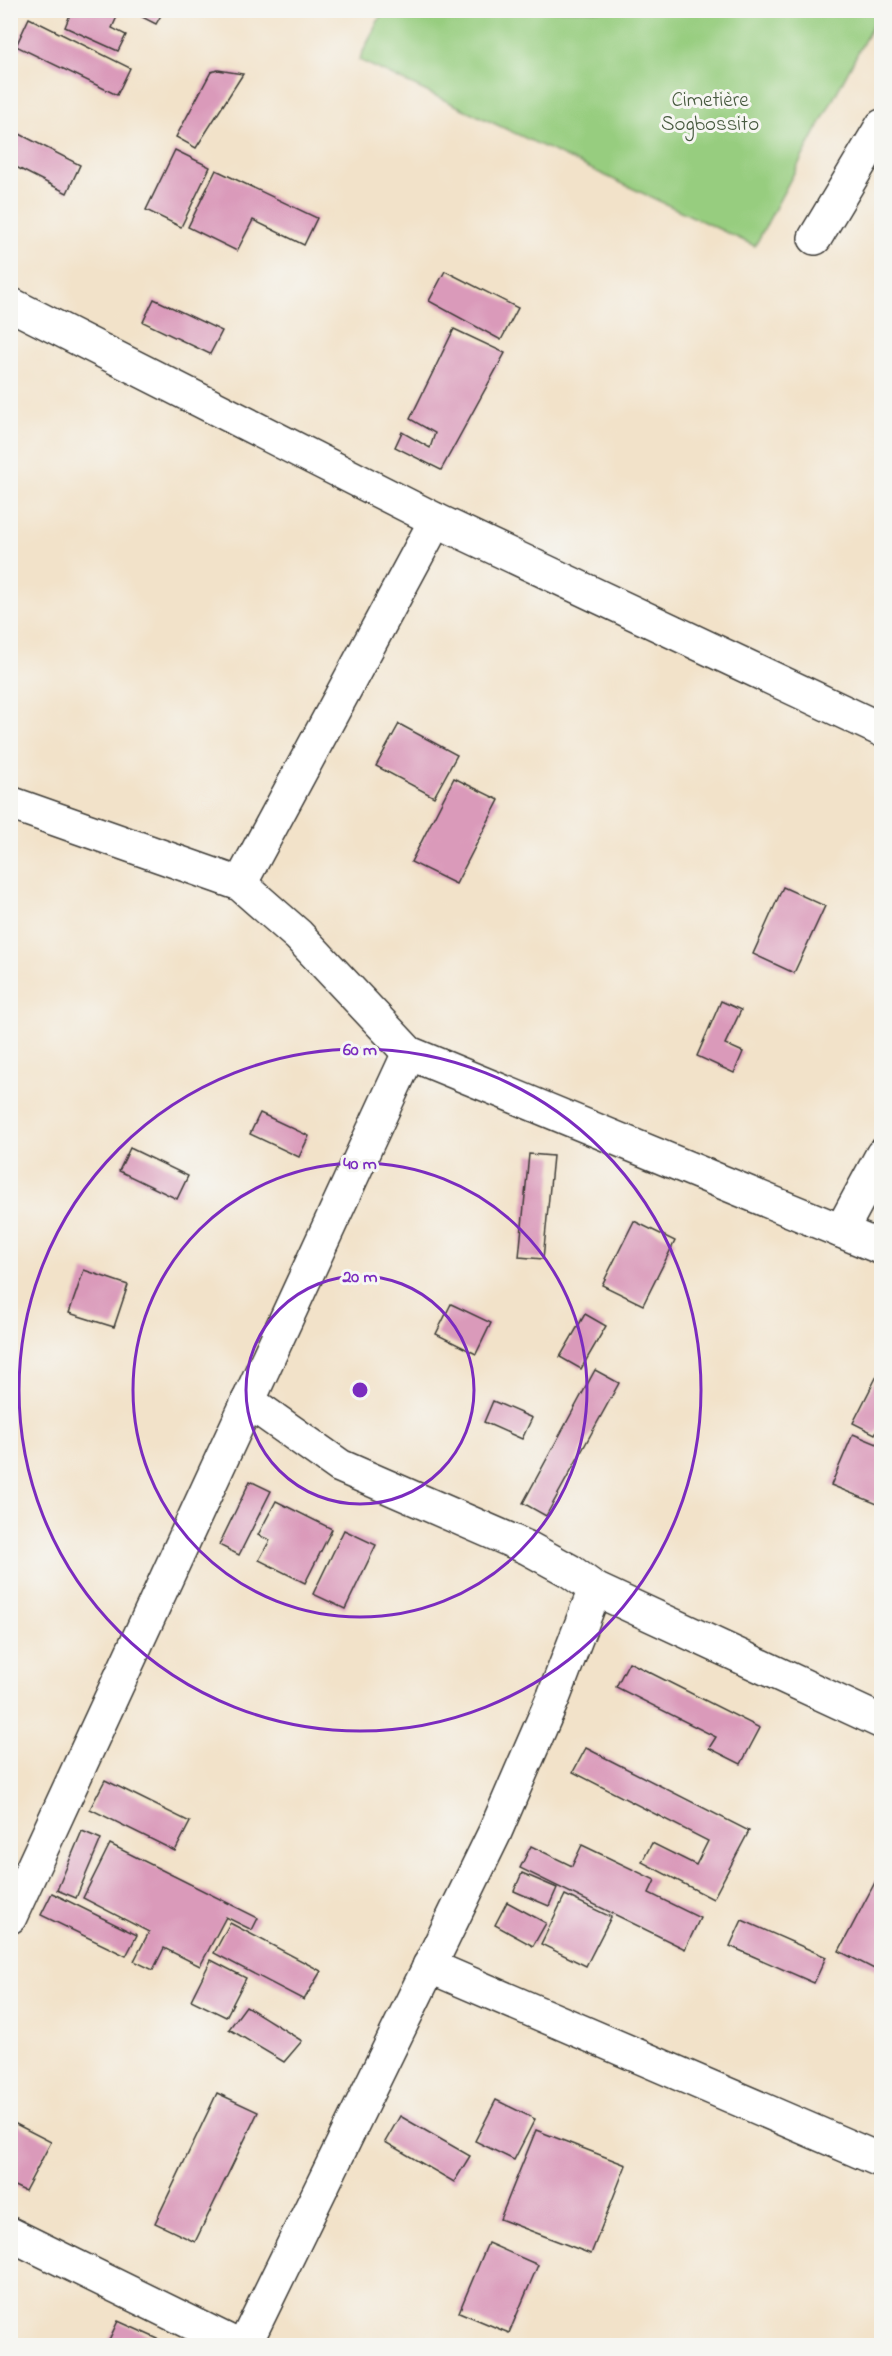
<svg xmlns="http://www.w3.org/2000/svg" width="892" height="2356" font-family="'Indie Flower',sans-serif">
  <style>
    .green { fill: #97cd7f; stroke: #5a744e; stroke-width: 1.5 }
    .building { fill: #da9aba }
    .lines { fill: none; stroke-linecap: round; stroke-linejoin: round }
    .minor-casing { stroke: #3c3a36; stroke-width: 36 }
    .minor { stroke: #fff; stroke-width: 33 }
    .ring { fill: none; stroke: #7b2cbf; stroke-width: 3 }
    .labels { text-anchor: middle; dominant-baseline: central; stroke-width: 6; stroke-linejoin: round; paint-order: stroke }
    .park-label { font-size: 21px; fill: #475a3f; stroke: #f6f6f2 }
    .centre { fill: #7b2cbf; stroke: #f6f6f2; stroke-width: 3 }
    .ring-label { font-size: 18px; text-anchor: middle; font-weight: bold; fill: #7b2cbf; stroke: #f6f6f2; stroke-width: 6; stroke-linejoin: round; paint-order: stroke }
  </style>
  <rect width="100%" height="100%" fill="#f6f6f2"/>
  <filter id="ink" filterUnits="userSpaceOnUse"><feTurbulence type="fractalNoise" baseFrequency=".0167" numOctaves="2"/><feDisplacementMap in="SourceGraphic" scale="12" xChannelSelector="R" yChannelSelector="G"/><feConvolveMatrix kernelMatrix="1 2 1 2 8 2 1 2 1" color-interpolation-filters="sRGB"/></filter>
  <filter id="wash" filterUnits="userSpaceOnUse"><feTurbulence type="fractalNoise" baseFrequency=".008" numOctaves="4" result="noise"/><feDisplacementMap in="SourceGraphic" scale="24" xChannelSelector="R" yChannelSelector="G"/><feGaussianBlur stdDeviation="1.35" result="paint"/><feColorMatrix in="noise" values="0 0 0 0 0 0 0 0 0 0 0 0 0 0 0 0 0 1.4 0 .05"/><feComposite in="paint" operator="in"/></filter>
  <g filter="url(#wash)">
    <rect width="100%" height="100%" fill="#f2e2c9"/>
    <!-- green -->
    <path class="green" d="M383,11V10L880,11L755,246L359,60Z"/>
    <g id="blocks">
      <!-- building -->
      <g class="building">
        <path d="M72,10H120L112,28L126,35L118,51L65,27Z"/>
        <path d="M145,10H164L156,24L142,17Z"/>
        <path d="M29,18L130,68L117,95L16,46Z"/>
        <path d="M218,70L243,74L196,148L176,137L211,72Z"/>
        <path d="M12,130L80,165L67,193L10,164Z"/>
        <path d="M175,150L210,167L181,227L146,210Z"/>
        <path d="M216,170L317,218L304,245L253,220L237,251L188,227Z"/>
        <path d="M445,271L518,308L501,340L429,301Z"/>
        <path d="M154,299L222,331L210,354L143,322Z"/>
        <path d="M454,329L505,353L441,470L395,447L402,432L430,448L435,433L410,419Z"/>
        <path d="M399,724L457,755L434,797L376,766Z"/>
        <path d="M454,778L499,800L456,884L411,862Z"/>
        <path d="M783,887L825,906L794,973L753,954Z"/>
        <path d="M721,1001L741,1010L725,1044L743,1052L734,1073L697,1056Z"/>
        <path d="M260,1113L309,1136L299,1157L250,1134Z"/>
        <path d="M130,1148L188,1176L177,1199L119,1171Z"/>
        <path d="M529,1154L553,1156L543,1259L519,1257Z"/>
        <path d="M634,1221L675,1241L643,1305L602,1285Z"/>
        <path d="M84,1270L128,1285L114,1327L69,1313Z"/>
        <path d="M451,1304L491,1323L476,1354L436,1334Z"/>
        <path d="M585,1314L606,1326L581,1369L560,1357Z"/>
        <path d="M882,1366V1421L875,1434L853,1423Z"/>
        <path d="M595,1370L619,1383L546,1516L523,1503Z"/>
        <path d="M493,1401L532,1418L522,1439L484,1422Z"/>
        <path d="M853,1434L882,1446V1506L831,1485Z"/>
        <path d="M250,1481L271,1491L239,1555L219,1545Z"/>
        <path d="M276,1501L332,1529L305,1583L259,1560L270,1540L258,1535Z"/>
        <path d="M344,1530L376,1545L345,1609L313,1594Z"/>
        <path d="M629,1662L760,1728L741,1764L709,1748L716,1737L616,1687Z"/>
        <path d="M586,1748L749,1831L713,1899L642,1862L652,1843L696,1865L708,1841L573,1772Z"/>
        <path d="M105,1780L190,1822L175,1851L90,1809Z"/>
        <path d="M82,1831L101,1839L76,1898L57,1890Z"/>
        <path d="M110,1844L258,1918L252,1930L226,1917L200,1966L164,1948L153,1970L134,1961L149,1932L83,1898Z"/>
        <path d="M582,1845L655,1880L649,1893L700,1918L685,1949L520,1868L531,1846L572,1866Z"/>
        <path d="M882,1869V1973L839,1951Z"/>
        <path d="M522,1873L557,1888L549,1906L514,1891Z"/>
        <path d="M52,1893L137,1935L126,1956L41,1915Z"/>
        <path d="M565,1895L611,1917L586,1966L541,1944Z"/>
        <path d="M507,1902L546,1923L533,1946L495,1925Z"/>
        <path d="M742,1920L826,1957L814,1983L730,1946Z"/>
        <path d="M230,1923L321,1971L304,2000L214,1953Z"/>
        <path d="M211,1960L246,1978L226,2017L191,2000Z"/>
        <path d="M246,2006L302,2041L284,2062L229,2029Z"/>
        <path d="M217,2093L258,2112L195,2242L155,2223Z"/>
        <path d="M496,2100L535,2119L514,2160L475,2141Z"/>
        <path d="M400,2116L470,2156L454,2182L385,2142Z"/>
        <path d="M10,2121L51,2142L25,2191L10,2184Z"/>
        <path d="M536,2130L626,2165L591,2254L500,2219Z"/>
        <path d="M488,2243L538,2265L509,2333L459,2312Z"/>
        <path d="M118,2321L158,2339L156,2346H117L108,2342Z"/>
      </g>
    </g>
  </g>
  <g filter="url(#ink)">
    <use href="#blocks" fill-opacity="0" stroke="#3c3a36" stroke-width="1.5"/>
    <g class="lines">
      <!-- minor casing -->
      <g class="minor-casing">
        <g id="minor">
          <path d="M815,238L882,126"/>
          <path d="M10,304L436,520L882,730"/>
          <path d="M10,803L240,884L298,935L409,1053L882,1248"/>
          <path d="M240,884L436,520"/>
          <path d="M841,1231L882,1155"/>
          <path d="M595,1589L882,1722"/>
          <path d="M10,1917L409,1053"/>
          <path d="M429,1966L882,2161"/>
          <path d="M10,2234L238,2346"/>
          <path d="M244,2346L495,1832L554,1696L595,1589L570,1571L528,1548L340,1466L248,1401"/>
        </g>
      </g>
      <!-- minor -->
      <use href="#minor" class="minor"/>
    </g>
  </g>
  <!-- distance rings -->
  <g class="ring">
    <circle cx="360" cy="1390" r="114"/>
    <circle cx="360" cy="1390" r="227"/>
    <circle cx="360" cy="1390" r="341"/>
  </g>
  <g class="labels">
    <!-- park labels -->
    <g class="park-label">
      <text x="710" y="101">Cimetière<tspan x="710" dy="24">Sogbossito</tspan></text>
    </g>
  </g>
  <circle cx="360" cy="1390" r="9" class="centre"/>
  <g class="ring-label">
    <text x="360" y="1055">60 m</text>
    <text x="360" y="1169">40 m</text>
    <text x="360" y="1282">20 m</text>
  </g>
  <!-- margin -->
  <rect width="892" height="2356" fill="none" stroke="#f6f6f2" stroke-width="36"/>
</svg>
